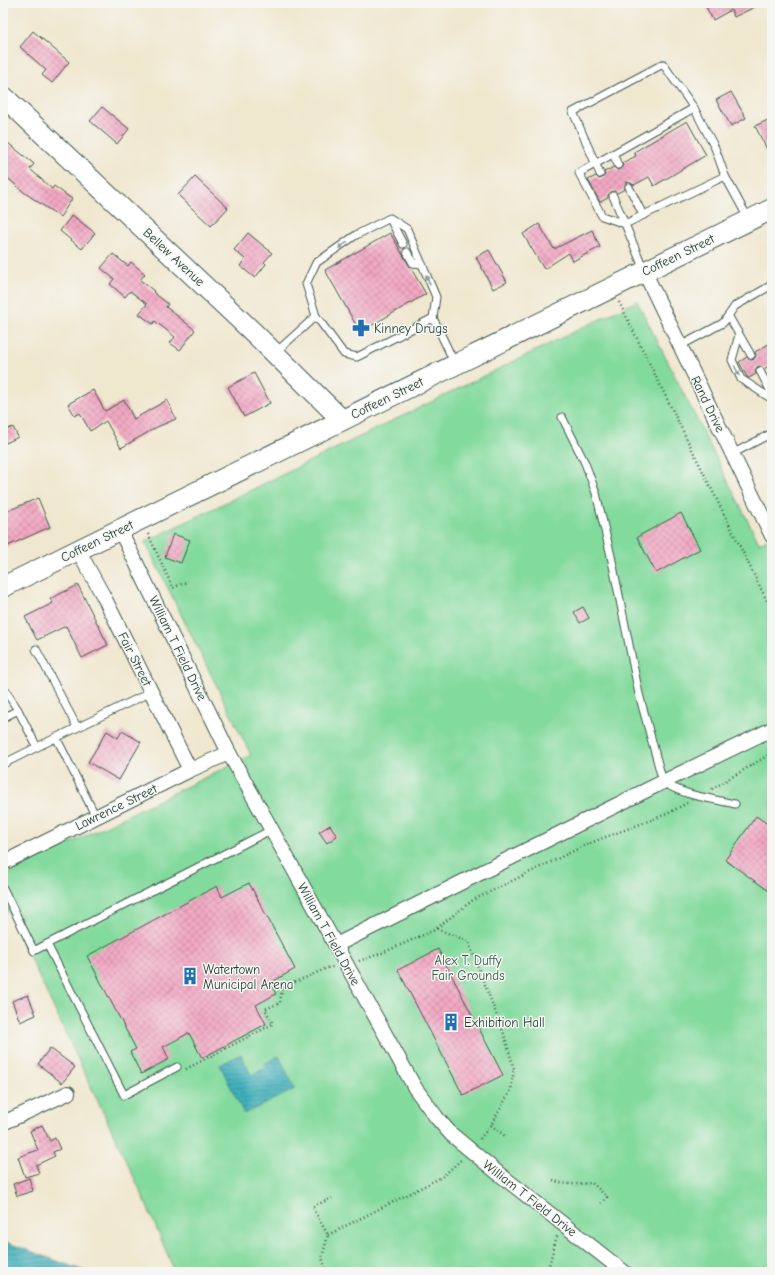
<svg xmlns="http://www.w3.org/2000/svg" width="775" height="1275" font-family="'Comic Neue',sans-serif">
  <style>
    .green { fill: #83da9d; stroke: #518c68 }
    .water { fill: url(#water-rules); stroke: #307678 }
    .building { fill: url(#building-cross-hatch) }
    .lines { fill: none; stroke-linecap: round; stroke-linejoin: round }
    .lane-casing { stroke: #3e564b; stroke-width: 9 }
    .street-casing { stroke: #3e564b; stroke-width: 16 }
    .secondary-casing { stroke: #3e564b; stroke-width: 22 }
    .path { stroke: #3e564b; stroke-width: 2.5; stroke-dasharray: 1 3; stroke-linecap: butt }
    .lane { stroke: #fff; stroke-width: 7 }
    .street { stroke: #fff; stroke-width: 14 }
    .secondary { stroke: #fff; stroke-width: 20 }
    .oneway { fill: #8f9e9a }
    .labels { text-anchor: middle; dominant-baseline: central; stroke-width: 3; stroke-linejoin: round; paint-order: stroke }
    .street-label { font-size: 13px; fill: #1f3d34; stroke: #f6f6f2 }
    .poi-label { font-size: 13px; fill: #1f3d34; stroke: #f6f6f2; text-anchor: start }
    .park-label { font-size: 13px; fill: #335c49; stroke: #f6f6f2 }
  </style>
  <defs>
    <pattern id="water-rules" width="6" height="5" patternUnits="userSpaceOnUse"><rect width="6" height="5" fill="#41b0bb"/><path d="M0 2.5h6" fill="none" stroke="#369099"/></pattern>
    <pattern id="building-cross-hatch" width="8" height="8" patternUnits="userSpaceOnUse"><rect width="8" height="8" fill="#f3a9c4"/><path d="M0 0l8 8M0 8l8-8" fill="none" stroke="#c48ba0"/></pattern>
  </defs>
  <rect width="100%" height="100%" fill="#f6f6f2"/>
  <filter id="ink" filterUnits="userSpaceOnUse"><feTurbulence type="fractalNoise" baseFrequency=".025" numOctaves="2"/><feDisplacementMap in="SourceGraphic" scale="8" xChannelSelector="R" yChannelSelector="G"/><feConvolveMatrix kernelMatrix="1 2 1 2 8 2 1 2 1" color-interpolation-filters="sRGB"/></filter>
  <filter id="wash" filterUnits="userSpaceOnUse"><feTurbulence type="fractalNoise" baseFrequency=".012" numOctaves="4" result="noise"/><feDisplacementMap in="SourceGraphic" scale="16" xChannelSelector="R" yChannelSelector="G"/><feGaussianBlur stdDeviation="0.9" result="paint"/><feColorMatrix in="noise" values="0 0 0 0 0 0 0 0 0 0 0 0 0 0 0 0 0 1.4 0 .05"/><feComposite in="paint" operator="in"/></filter>
  <g filter="url(#wash)">
    <rect width="100%" height="100%" fill="#f0e7cf"/>
    <!-- green -->
    <path class="green" d="M637,301L759,543L772,537V1272H175L141,1192L3,901V876L251,755L145,542Z"/>
    <!-- water -->
    <g class="water">
      <path d="M241,1054L251,1075L266,1068L264,1064L279,1056L295,1089L244,1114L220,1065Z"/>
      <path d="M3,1241L87,1272H3Z"/>
    </g>
    <g id="blocks">
      <!-- building -->
      <g class="building">
        <path d="M704,3H763L734,17L731,10L713,20Z"/>
        <path d="M33,31L69,62L52,83L42,75L46,70L20,47Z"/>
        <path d="M731,92L746,118L731,126L716,100Z"/>
        <path d="M102,107L129,129L117,144L90,121Z"/>
        <path d="M772,118V159L755,126Z"/>
        <path d="M687,121L706,155L654,186L649,177L634,185L631,183L627,182L625,185V189L617,193L614,191L611,192L608,195V198L600,202L588,180L596,176L599,179L602,178L605,175L604,172L614,167L617,170L620,169L623,166L622,163L636,156L634,152Z"/>
        <path d="M3,139L34,164L30,169L52,189L54,186L72,199L60,217L25,193L3,174Z"/>
        <path d="M195,177L228,208L211,226L178,195Z"/>
        <path d="M72,215L95,233L82,249L60,231Z"/>
        <path d="M539,224L554,249L592,230L600,247L573,261L569,253L544,269L523,234Z"/>
        <path d="M248,233L272,253L264,262L266,264L255,278L240,266L245,259L234,250Z"/>
        <path d="M390,233L426,294L360,332L325,270Z"/>
        <path d="M489,250L507,282L493,289L476,257Z"/>
        <path d="M113,254L128,266L131,262L145,274L140,280L154,291L153,292L168,304L166,307L195,330L180,350L170,343L175,337L155,321L153,324L139,314L147,304L130,291L125,297L110,284L114,279L101,268Z"/>
        <path d="M772,342V364L764,369L762,367L758,366L755,370L756,374L749,378L747,377L739,362L747,357L751,360L754,359L756,355L755,352Z"/>
        <path d="M254,373L270,403L244,417L228,387Z"/>
        <path d="M93,390L105,411L124,400L134,419L167,400L176,419L157,427L121,448L106,421L90,431L80,413L75,416L68,404Z"/>
        <path d="M13,427L18,437L6,443L3,436V431Z"/>
        <path d="M38,498L50,527L3,548V513Z"/>
        <path d="M681,513L700,549L656,573L637,537Z"/>
        <path d="M173,534L190,540L181,563L165,557Z"/>
        <path d="M78,585L108,645L82,658L66,626L37,640L25,617L53,603L50,599Z"/>
        <path d="M583,607L589,618L580,623L574,612Z"/>
        <path d="M107,731L118,738L122,731L141,742L119,780L88,762Z"/>
        <path d="M756,816L772,827V893L725,860Z"/>
        <path d="M330,825L337,836L327,843L319,832Z"/>
        <path d="M249,883L295,969L270,983L276,994L256,1005L266,1024L202,1058L189,1033L163,1047L169,1059L141,1074L130,1052L136,1049L87,956L217,886L222,897Z"/>
        <path d="M438,949L503,1075L463,1095L398,970Z"/>
        <path d="M28,995L36,1015L20,1022L12,1001Z"/>
        <path d="M50,1048L75,1067L62,1083L38,1064Z"/>
        <path d="M42,1125L50,1141L55,1138L60,1149L53,1152L55,1156L36,1165L39,1173L25,1177L18,1157L38,1150L30,1131Z"/>
        <path d="M29,1178L33,1191L17,1196L13,1184Z"/>
      </g>
    </g>
  </g>
  <g filter="url(#ink)">
    <use href="#blocks" fill-opacity="0" stroke="#3e564b" stroke-width="1"/>
    <g class="lines">
      <!-- lane casing -->
      <g class="lane-casing">
        <g id="lane">
          <path d="M613,154L618,165"/>
          <path d="M600,174L573,112L663,64L694,108"/>
          <path d="M629,187L643,215"/>
          <path d="M613,196L625,224"/>
          <path d="M390,219L403,244"/>
          <path d="M625,224L602,216L579,173L694,108L715,148L725,176"/>
          <path d="M407,252L413,263L422,264"/>
          <path d="M644,270L625,224L725,176L749,220"/>
          <path d="M316,316L306,284L316,263L356,235L390,218L407,229L436,297L433,318L455,364"/>
          <path d="M729,317L751,355"/>
          <path d="M739,335L732,360L741,379L772,399"/>
          <path d="M680,346L723,323L735,306L772,285"/>
          <path d="M276,352L316,316L344,354L357,357L433,318"/>
          <path d="M760,371L772,394"/>
          <path d="M562,417L585,463L596,493L611,556L639,694L663,782C684,796 710,798 735,804"/>
          <path d="M732,454L772,433"/>
          <path d="M36,649L77,727"/>
          <path d="M3,687L18,710L3,718"/>
          <path d="M56,737L96,817"/>
          <path d="M37,747L151,692"/>
          <path d="M3,764L37,747L18,710"/>
          <path d="M3,888L34,951L47,944"/>
          <path d="M177,1067L124,1095L47,944L271,830"/>
        </g>
      </g>
      <!-- street casing -->
      <g class="street-casing">
        <g id="street">
          <path d="M644,271L772,536"/>
          <path d="M120,530L229,753L415,1088L437,1118L451,1134L498,1173L624,1272"/>
          <path d="M78,550L105,599L190,770"/>
          <path d="M3,863L190,770L229,753"/>
          <path d="M336,945L663,782L772,729"/>
          <path d="M3,1123L68,1093"/>
        </g>
      </g>
      <!-- secondary casing -->
      <g class="secondary-casing">
        <g id="secondary">
          <path d="M3,96L254,333L342,420"/>
          <path d="M3,587L772,209"/>
        </g>
      </g>
      <!-- path -->
      <g class="path">
        <path d="M619,302L772,611"/>
        <path d="M148,534L173,588L188,581"/>
        <path d="M712,789L772,753"/>
        <path d="M437,928L473,900L590,843L667,814L687,803"/>
        <path d="M359,961L382,953L437,929L468,941L504,1034L514,1069L511,1090L491,1125L479,1140"/>
        <path d="M186,1069L273,1024L265,1009L280,1003L282,988L327,968L333,967"/>
        <path d="M491,1125L505,1136"/>
        <path d="M553,1180C566,1186 579,1184 592,1183L607,1197L601,1203"/>
        <path d="M328,1235L442,1177L461,1160"/>
        <path d="M326,1272L322,1257L328,1235L312,1207L332,1198"/>
        <path d="M547,1272L557,1236"/>
      </g>
      <!-- lane -->
      <use href="#lane" class="lane"/>
      <!-- street -->
      <use href="#street" class="street"/>
      <!-- secondary -->
      <use href="#secondary" class="secondary"/>
    </g>
    <!-- one-way arrows -->
    <defs><path id="oneway-solid" d="M-6-.8H1V-3.2L6.5 0L1 3.2V.8H-6Z"/></defs>
    <g class="oneway">
      <use href="#oneway-solid" transform="translate(343 245) rotate(146)"/>
      <use href="#oneway-solid" transform="translate(428 280) rotate(-112)"/>
      <use href="#oneway-solid" transform="translate(737 371) rotate(64)"/>
    </g>
  </g>
  <!-- icons -->
  <defs>
    <g id="pharmacy-bare" transform="scale(1.38)"><path d="M-2-6h4v4h4v4h-4v4h-4v-4h-4v-4h4Z" fill="#1f6fb2" stroke="#f6f6f2" stroke-width="2.5" paint-order="stroke"/></g>
    <g id="building-bare" transform="scale(1.38)"><path d="M-4-6H4V6H1V3H-1V6H-4ZM-2.5-4.3h1.7v1.8h-1.7ZM.8-4.3h1.7v1.8H.8ZM-2.5-1h1.7V.8h-1.7ZM.8-1h1.7V.8H.8Z" fill="#1f6fb2" stroke="#f6f6f2" stroke-width="2.5" paint-order="stroke"/></g>
  </defs>
  <g fill-rule="evenodd">
    <use href="#pharmacy-bare" x="361" y="328"/>
    <use href="#building-bare" x="190" y="976"/>
    <use href="#building-bare" x="451" y="1022"/>
  </g>
  <g class="labels">
    <!-- street labels -->
    <g class="street-label">
      <text transform="translate(678 255) rotate(-26)">Coffeen Street</text>
      <text transform="translate(174 257) rotate(43)">Bellew Avenue</text>
      <text transform="translate(387 398) rotate(-26)">Coffeen Street</text>
      <text transform="translate(708 404) rotate(64)">Rand Drive</text>
      <text transform="translate(97 541) rotate(-26)">Coffeen Street</text>
      <text transform="translate(178 648) rotate(64)">William T Field Drive</text>
      <text transform="translate(135 659) rotate(63)">Fair Street</text>
      <text transform="translate(116 807) rotate(-26)">Lawrence Street</text>
      <text transform="translate(329 934) rotate(61)">William T Field Drive</text>
      <text transform="translate(530 1198) rotate(38)">William T Field Drive</text>
    </g>
    <!-- poi labels -->
    <g class="poi-label">
      <text x="374" y="328">Kinney Drugs</text>
      <text x="203" y="969">Watertown<tspan x="203" dy="15">Municipal Arena</tspan></text>
      <text x="464" y="1022">Exhibition Hall</text>
    </g>
    <!-- park labels -->
    <g class="park-label">
      <text x="468" y="960">Alex T. Duffy<tspan x="468" dy="15">Fair Grounds</tspan></text>
    </g>
  </g>
  <!-- margin -->
  <rect width="775" height="1275" fill="none" stroke="#f6f6f2" stroke-width="16"/>
</svg>
